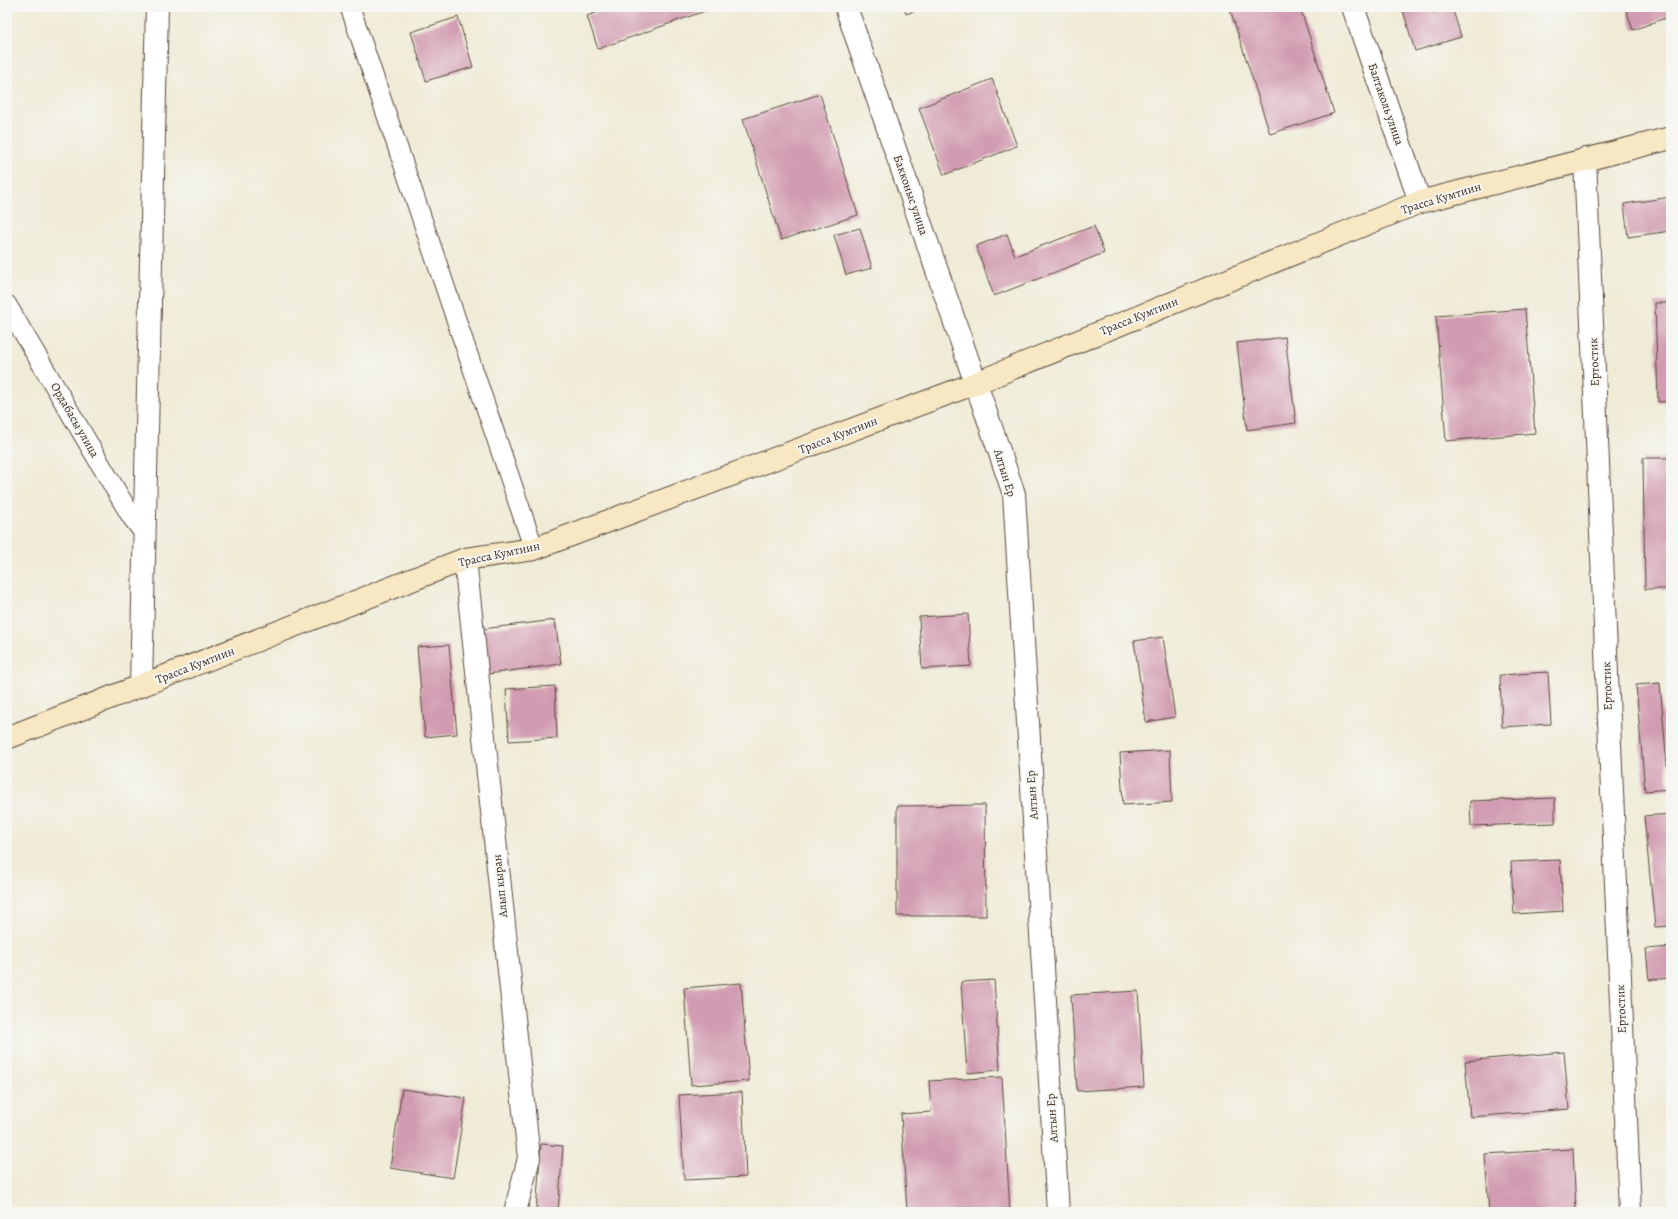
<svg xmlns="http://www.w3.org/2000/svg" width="1678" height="1219" font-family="Alegreya,serif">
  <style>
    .building { fill: #d19bb1 }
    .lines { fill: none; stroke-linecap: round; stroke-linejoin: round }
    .lane-casing { stroke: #56473a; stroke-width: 21 }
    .street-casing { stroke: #56473a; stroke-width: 24 }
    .secondary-casing { stroke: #56473a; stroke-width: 24 }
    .lane { stroke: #fff; stroke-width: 19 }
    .street { stroke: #fff; stroke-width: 22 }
    .secondary { stroke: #f8e7c3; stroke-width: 22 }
    .labels { text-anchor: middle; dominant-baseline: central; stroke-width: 4; stroke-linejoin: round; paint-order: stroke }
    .street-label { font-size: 12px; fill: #3b2a1e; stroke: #f6f6f2 }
  </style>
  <rect width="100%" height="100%" fill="#f6f6f2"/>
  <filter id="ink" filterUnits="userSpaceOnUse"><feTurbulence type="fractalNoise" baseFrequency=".025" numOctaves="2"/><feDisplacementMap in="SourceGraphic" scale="8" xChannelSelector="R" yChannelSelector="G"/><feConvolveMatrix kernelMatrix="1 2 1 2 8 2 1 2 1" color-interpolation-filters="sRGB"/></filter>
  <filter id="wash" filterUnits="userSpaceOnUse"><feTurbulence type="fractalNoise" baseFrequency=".012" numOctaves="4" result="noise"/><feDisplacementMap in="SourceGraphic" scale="16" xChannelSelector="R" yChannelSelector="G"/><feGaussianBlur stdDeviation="0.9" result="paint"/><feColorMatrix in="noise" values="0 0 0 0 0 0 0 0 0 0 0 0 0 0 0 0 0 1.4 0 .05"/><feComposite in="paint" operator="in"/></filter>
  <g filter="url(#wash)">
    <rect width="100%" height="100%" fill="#efebd6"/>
    <g id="blocks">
      <!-- building -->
      <g class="building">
        <path d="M612,7H716L598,49L587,16Z"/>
        <path d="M904,7H926L906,14Z"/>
        <path d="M1235,7H1300L1334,113L1270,134L1230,9Z"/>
        <path d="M1402,7H1431L1433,13L1452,7L1461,37L1415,51Z"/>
        <path d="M1625,7H1671V16L1633,30Z"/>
        <path d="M458,17L473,67L426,81L411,32Z"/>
        <path d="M992,79L1017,146L944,175L919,108Z"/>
        <path d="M820,94L858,215L781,240L743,119Z"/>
        <path d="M1671,197V231L1628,237L1624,204Z"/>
        <path d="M1094,226L1104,253L994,296L976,246L1007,234L1015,256Z"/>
        <path d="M860,228L872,268L846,275L834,235Z"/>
        <path d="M1655,303H1671V401L1658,402Z"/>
        <path d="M1525,309L1535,433L1446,441L1436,316Z"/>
        <path d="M1285,337L1296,423L1247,430L1237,343Z"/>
        <path d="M1643,458H1671V589H1645Z"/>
        <path d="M968,614L971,666L922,669L919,617Z"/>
        <path d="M555,620L561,664L488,674L482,629Z"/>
        <path d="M1163,637L1175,717L1146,722L1134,641Z"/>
        <path d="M449,645L457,734L425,737L417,647Z"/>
        <path d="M1548,672L1551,724L1502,727L1500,675Z"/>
        <path d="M1660,683L1669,789L1645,791L1636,685Z"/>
        <path d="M555,686L557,738L509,741L506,689Z"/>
        <path d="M1170,750L1172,802L1123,805L1120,753Z"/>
        <path d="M1555,798V823L1471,826L1470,801Z"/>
        <path d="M985,805L986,916H897V806Z"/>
        <path d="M1671,814V926L1655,927L1644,816Z"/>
        <path d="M1560,860L1563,911L1514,914L1511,862Z"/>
        <path d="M1671,947V978L1649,980L1646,949Z"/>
        <path d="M994,980L1000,1070L967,1073L961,982Z"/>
        <path d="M741,983L749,1081L691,1085L684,988Z"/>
        <path d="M1138,991L1144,1087L1077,1091L1071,995Z"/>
        <path d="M1564,1052L1569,1109L1470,1117L1465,1061Z"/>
        <path d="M1002,1077L1010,1212H907L901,1114L931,1112L929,1081Z"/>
        <path d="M402,1089L466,1098L453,1178L390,1168Z"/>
        <path d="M742,1092L746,1177L684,1180L679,1095Z"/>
        <path d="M541,1144L563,1146L558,1212H536Z"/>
        <path d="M1573,1149L1576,1212H1489L1485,1154Z"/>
      </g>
    </g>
  </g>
  <g filter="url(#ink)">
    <use href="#blocks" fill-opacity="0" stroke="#56473a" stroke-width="1"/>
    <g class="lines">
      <!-- lane casing -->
      <g class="lane-casing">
        <g id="lane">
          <path d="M350,7L534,549"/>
          <path d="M7,305L131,516L144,533"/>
        </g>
      </g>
      <!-- street casing -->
      <g class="street-casing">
        <g id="street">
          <path d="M846,7L1014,494L1058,1212"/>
          <path d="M1353,7L1420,202"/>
          <path d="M1585,159L1630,1212"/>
          <path d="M465,559L529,1158L515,1212"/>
          <path d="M141,686L157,7"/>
        </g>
      </g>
      <!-- secondary casing -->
      <g class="secondary-casing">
        <path id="secondary" d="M7,738L465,559L534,549L976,383L1420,202L1671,138"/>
      </g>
      <!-- lane -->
      <use href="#lane" class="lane"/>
      <!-- street -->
      <use href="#street" class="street"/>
      <!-- secondary -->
      <use href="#secondary" class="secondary"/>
    </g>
  </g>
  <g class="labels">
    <!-- street labels -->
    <g class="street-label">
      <text transform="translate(1386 104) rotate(71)">Балтаколь улица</text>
      <text transform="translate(911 195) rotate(71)">Бакконыс улица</text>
      <text transform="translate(1441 198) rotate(-17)">Трасса Кумтиин</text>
      <text transform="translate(1139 316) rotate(-22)">Трасса Кумтиин</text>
      <text transform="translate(1594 362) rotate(-92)">Ертостик</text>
      <text transform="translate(75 420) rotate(60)">Ордабасы улица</text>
      <text transform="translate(838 435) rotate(-21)">Трасса Кумтиин</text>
      <text transform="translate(1005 473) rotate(73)">Алтын Ер</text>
      <text transform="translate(499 554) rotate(-12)">Трасса Кумтиин</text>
      <text transform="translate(195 665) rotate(-21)">Трасса Кумтиин</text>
      <text transform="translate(1607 686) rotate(-92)">Ертостик</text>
      <text transform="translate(1032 795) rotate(-94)">Алтын Ер</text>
      <text transform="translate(500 886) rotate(-96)">Алып кыран</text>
      <text transform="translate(1621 1009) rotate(-92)">Ертостик</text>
      <text transform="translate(1052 1118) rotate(-94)">Алтын Ер</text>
    </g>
  </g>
  <!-- margin -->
  <rect width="1678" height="1219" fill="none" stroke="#f6f6f2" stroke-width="24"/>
</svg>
